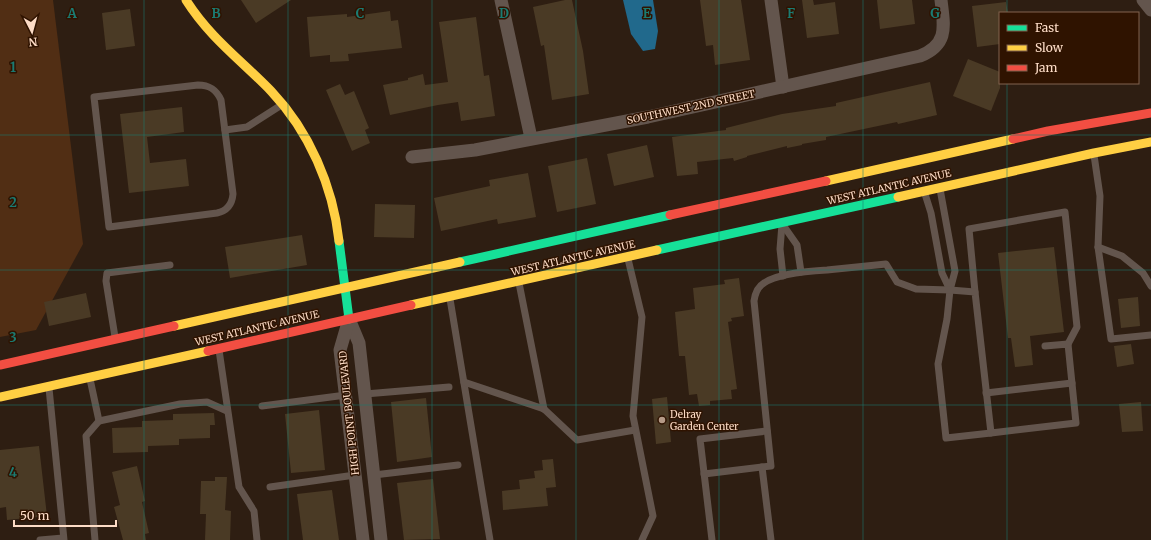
<svg xmlns="http://www.w3.org/2000/svg" width="1151" height="540" font-family="Merriweather,serif">
  <style>
    .green { fill: #512e14 }
    .water { fill: #21698c }
    .building { fill: #4a3a25 }
    .lines { fill: none; stroke-linecap: round; stroke-linejoin: round }
    .lane { stroke: #63554d; stroke-width: 7 }
    .street { stroke: #63554d; stroke-width: 13 }
    .fast { stroke: #16e098; stroke-width: 9 }
    .slow { stroke: #ffcf43; stroke-width: 9 }
    .jam { stroke: #f24e42; stroke-width: 9 }
    .grid { fill: none; stroke: #1b7b72; stroke-width: 1; stroke-opacity: 0.55 }
    .poi-dot { fill: #b59a87; stroke: #2f1300; stroke-width: 1.5 }
    .labels { text-anchor: middle; dominant-baseline: central; stroke-width: 3; stroke-linejoin: round; paint-order: stroke }
    .street-label { font-size: 10px; fill: #fddcc6; stroke: #2f1300 }
    .poi-label { font-size: 10px; fill: #fddcc6; stroke: #2f1300; text-anchor: start }
    .grid-label { font-size: 13px; text-anchor: middle; font-weight: bold; fill: #1b7b72; stroke: #2f1300; stroke-width: 3; stroke-linejoin: round; paint-order: stroke }
  </style>
  <rect width="100%" height="100%" fill="#2e1e12"/>
  <!-- green -->
  <path class="green" d="M0,0H53L83,244L36,330L0,337Z"/>
  <!-- water -->
  <path class="water" d="M623,0H653L658,31L655,49L643,51L631,34Z"/>
  <!-- building -->
  <g class="building">
    <path d="M241,0H291L256,23Z"/>
    <path d="M565,0H572L583,51L589,94L552,100L544,45L541,46L533,7Z"/>
    <path d="M700,0H741L750,60L715,65L713,45L706,46Z"/>
    <path d="M802,0H813L814,5L835,2L839,34L807,38Z"/>
    <path d="M877,0H912L915,24L880,29Z"/>
    <path d="M1006,2L1008,13H1000V44L977,47L972,6Z"/>
    <path d="M130,9L135,46L106,50L102,13Z"/>
    <path d="M390,11L391,21L398,20L402,48L348,54L349,61L330,62V55L310,57L307,17L347,14V17Z"/>
    <path d="M476,17L484,76L489,75L495,116L461,121L458,102L438,105L390,115L383,85L408,80V78L423,74L425,85L448,82L439,22Z"/>
    <path d="M968,59L1000,72V88L991,111L953,96Z"/>
    <path d="M930,82L937,115L898,124L897,122L826,137V140L802,144V145L787,148V146L747,156V157L734,161L733,158L697,162L698,174L677,176L672,137L726,130V128L782,114L836,106V103Z"/>
    <path d="M340,84L345,95L354,91L369,128L365,130L370,143L352,151L326,90Z"/>
    <path d="M182,107L184,132L147,137L150,163L186,159L189,186L129,193L120,114Z"/>
    <path d="M647,145L654,177L614,186L607,154Z"/>
    <path d="M587,158L596,204L557,212L548,166Z"/>
    <path d="M528,173L536,217L498,224L497,219L441,231L434,198L490,186L489,180Z"/>
    <path d="M375,204L415,205L414,238L374,237Z"/>
    <path d="M302,235L307,265L230,278L225,247Z"/>
    <path d="M1054,247L1064,332L1030,336L1033,365L1015,367L1011,338H1008L998,253Z"/>
    <path d="M739,278L744,316L731,318L732,321L728,322L737,389L731,390L732,399L710,401V405L699,406L697,394L689,395L685,356H679L675,312L695,309L693,288L725,284L724,280Z"/>
    <path d="M86,293L91,317L49,326L44,302Z"/>
    <path d="M1138,297L1140,326L1121,328L1118,299Z"/>
    <path d="M1131,344L1134,364L1117,367L1114,346Z"/>
    <path d="M667,397L671,442L656,444L652,399Z"/>
    <path d="M426,398L432,457L397,462L391,402Z"/>
    <path d="M1141,402L1143,431L1122,432L1119,404Z"/>
    <path d="M319,410L325,470L291,473L285,414Z"/>
    <path d="M214,413L215,425H210V438L179,439V445L148,446V452L113,453L112,428L142,427V421L173,420V414Z"/>
    <path d="M39,446L47,516L7,520L6,507L0,508V450Z"/>
    <path d="M553,459L556,487L546,488L548,506L503,510L502,491L520,489L519,480L535,478L534,471L543,470L542,460Z"/>
    <path d="M137,466L145,501L142,502L149,533L145,534L146,540H123L114,507L120,505L112,472Z"/>
    <path d="M215,477H227L225,510L231,511L230,540H205L206,514H200L201,481H215Z"/>
    <path d="M433,479L440,539L404,540L397,483Z"/>
    <path d="M332,490L339,540H303L297,494Z"/>
  </g>
  <g class="lines">
    <!-- lane -->
    <g class="lane">
      <path d="M198,85C209,85 216,89 221,100L233,194C232,205 227,211 217,213L109,227L94,97Z"/>
      <path d="M225,130L247,127L283,104"/>
      <path d="M1094,155L1100,196L1098,247L1111,339L1151,335"/>
      <path d="M940,189L955,271L950,290L947,319L938,364L946,438L991,433"/>
      <path d="M925,194L931,213L942,273L950,290"/>
      <path d="M782,224L780,249L783,276"/>
      <path d="M783,225L797,245L801,272"/>
      <path d="M1098,247L1122,256L1143,273L1151,286"/>
      <path d="M628,259L642,317L633,416L653,516L642,540"/>
      <path d="M519,283L544,409"/>
      <path d="M975,292L969,229L1065,212L1077,327L1068,344"/>
      <path d="M450,299L490,540"/>
      <path d="M115,337L106,281L107,273L170,265"/>
      <path d="M219,350L239,487L254,511L257,540"/>
      <path d="M90,379L99,421L86,436L95,540"/>
      <path d="M464,382L544,409L577,440L635,430"/>
      <path d="M49,388L64,540"/>
      <path d="M986,393L1072,383"/>
      <path d="M365,394L449,387"/>
      <path d="M262,406L346,395"/>
      <path d="M99,421L180,404L207,402L227,411"/>
      <path d="M762,467L771,540"/>
      <path d="M704,474L771,466L754,301C755,294 757,287 764,283C778,273 810,271 827,270C847,268 866,266 886,264L897,282L916,289L950,290L975,292L991,433L1076,423L1068,344L1045,346"/>
      <path d="M374,475L458,465"/>
      <path d="M270,487L355,475"/>
      <path d="M40,540L63,538"/>
      <path d="M712,540L700,439L767,431"/>
    </g>
    <!-- street -->
    <g class="street">
      <path d="M501,0L531,138"/>
      <path d="M771,0L783,87"/>
      <path d="M1143,0L1151,10"/>
      <path d="M412,157L475,150L648,117L920,56C949,44 944,26 941,0"/>
      <path d="M349,319L359,343L381,540"/>
      <path d="M349,319L340,350L363,540"/>
    </g>
    <!-- fast -->
    <g class="fast">
      <path d="M339,241L349,319"/>
      <path d="M657,250L898,197"/>
      <path d="M460,262L670,215"/>
    </g>
    <!-- slow -->
    <g class="slow">
      <path d="M186,0C210,38 241,60 271,91C309,131 333,186 339,241"/>
      <path d="M826,181L1013,139"/>
      <path d="M898,197L1094,153L1151,142"/>
      <path d="M411,305L657,250"/>
      <path d="M174,326L460,262"/>
      <path d="M0,397L208,351"/>
    </g>
    <!-- jam -->
    <g class="jam">
      <path d="M1013,139L1048,131L1151,113"/>
      <path d="M670,215L826,181"/>
      <path d="M208,351L411,305"/>
      <path d="M0,365L174,326"/>
    </g>
  </g>
  <!-- grid -->
  <path class="grid" d="M144,0V540M288,0V540M432,0V540M576,0V540M719,0V540M863,0V540M1007,0V13M1007,83V540M0,135H1151M0,270H1151M0,405H1151"/>
  <!-- markers -->
  <circle class="poi-dot" cx="662" cy="420" r="4"/>
  <g class="labels">
    <!-- street labels -->
    <g class="street-label">
      <text transform="translate(691 107) rotate(-12)">SOUTHWEST 2ND STREET</text>
      <text transform="translate(889 187) rotate(-13)">WEST ATLANTIC AVENUE</text>
      <text transform="translate(573 258) rotate(-13)">WEST ATLANTIC AVENUE</text>
      <text transform="translate(257 328) rotate(-13)">WEST ATLANTIC AVENUE</text>
      <text transform="translate(349 413) rotate(-96)">HIGH POINT BOULEVARD</text>
    </g>
    <!-- poi labels -->
    <g class="poi-label">
      <text x="670" y="414">Delray<tspan x="670" dy="12">Garden Center</tspan></text>
    </g>
  </g>
  <g class="grid-label">
    <text x="72" y="18">A</text>
    <text x="216" y="18">B</text>
    <text x="360" y="18">C</text>
    <text x="504" y="18">D</text>
    <text x="647" y="18">E</text>
    <text x="791" y="18">F</text>
    <text x="935" y="18">G</text>
    <text x="13" y="72">1</text>
    <text x="13" y="207">2</text>
    <text x="13" y="342">3</text>
    <text x="13" y="477">4</text>
  </g>
  <!-- legend -->
  <rect x="999" y="12" width="140" height="72" fill="#2f1300" stroke="#81634f"/>
  <rect x="1007" y="25" width="20" height="6" fill="#16e098" stroke="#81634f"/>
  <text x="1035" y="32" font-size="12" fill="#fddcc6">Fast</text>
  <rect x="1007" y="45" width="20" height="6" fill="#ffcf43" stroke="#81634f"/>
  <text x="1035" y="52" font-size="12" fill="#fddcc6">Slow</text>
  <rect x="1007" y="65" width="20" height="6" fill="#f24e42" stroke="#81634f"/>
  <text x="1035" y="72" font-size="12" fill="#fddcc6">Jam</text>
  <!-- north arrow -->
  <g transform="translate(32 32) rotate(174)" stroke="#2f1300" stroke-width="3" paint-order="stroke">
  <path d="M0-3L7 15L0 10L-7 15Z" fill="#fddcc6"/>
  <text y="-6" font-size="11" font-weight="bold" text-anchor="middle" fill="#fddcc6">N</text>
  </g>
  <!-- scale -->
  <path d="M14 520v6h102v-6" fill="none" stroke="#fddcc6" stroke-width="2"/>
  <text x="20" y="520" font-size="12" fill="#fddcc6" stroke="#2f1300" stroke-width="3" paint-order="stroke">50 m</text>
</svg>
